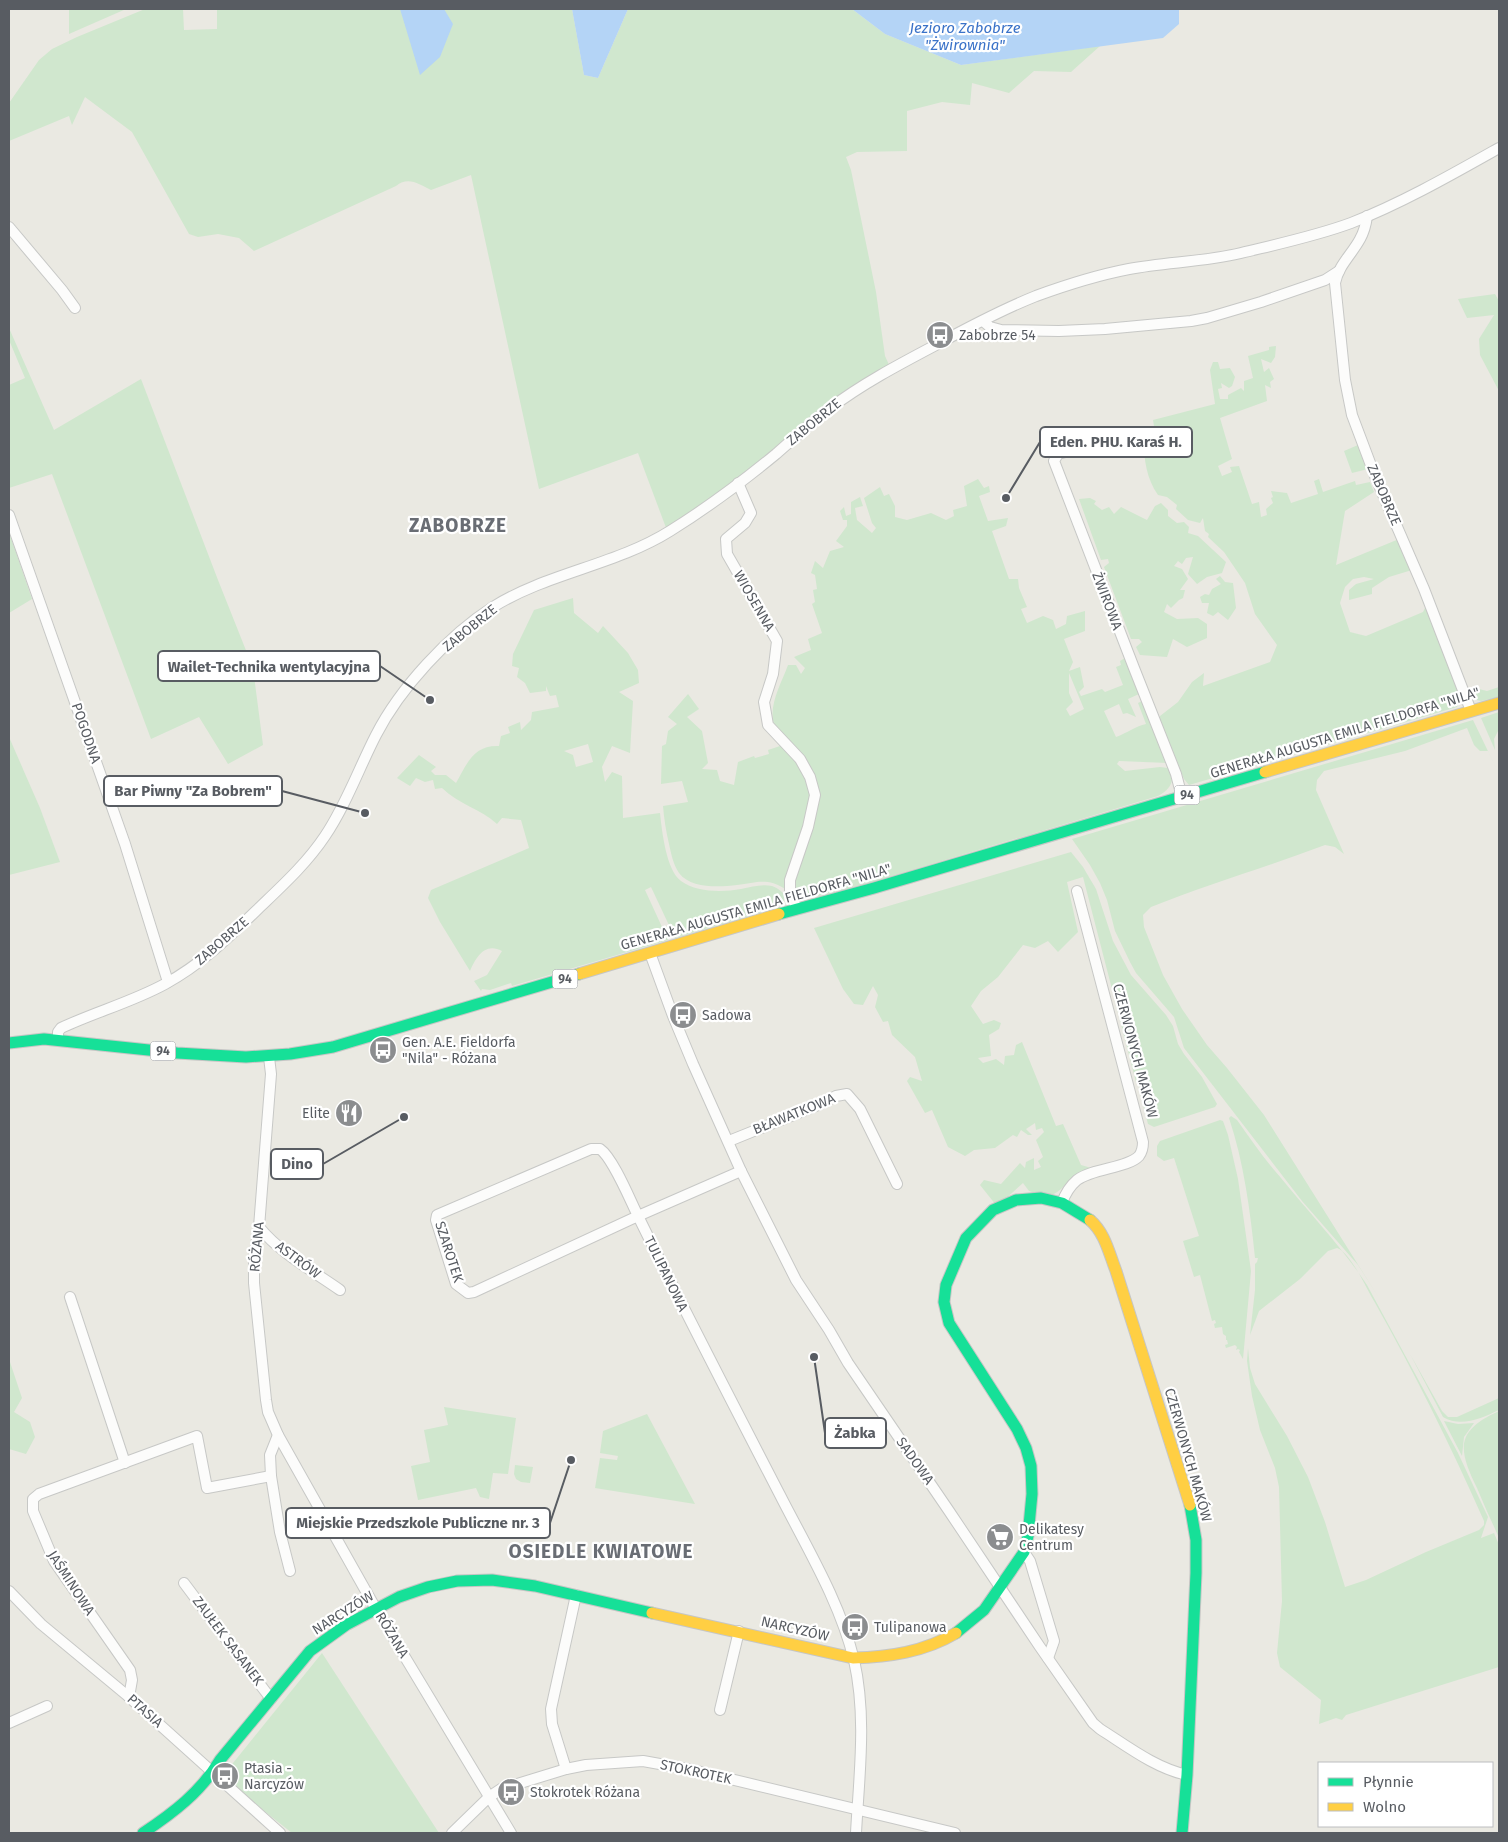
<svg xmlns="http://www.w3.org/2000/svg" width="1508" height="1842" font-family="'Fira Sans',sans-serif">
  <style>
    .green { fill: #d0e7ce; fill-rule: evenodd }
    .water { fill: #b4d4f6 }
    .lines { fill: none; stroke-linecap: round; stroke-linejoin: round }
    .street-casing { stroke: #c7c8c6; stroke-width: 12 }
    .fast-casing { stroke: #c6c6c5; stroke-width: 13 }
    .slow-casing { stroke: #c6c6c5; stroke-width: 13 }
    .street { stroke: #fcfcfb; stroke-width: 10 }
    .fast { stroke: #16e098; stroke-width: 11 }
    .slow { stroke: #ffcf43; stroke-width: 11 }
    .labels { text-anchor: middle; dominant-baseline: central; stroke-width: 4.5; stroke-linejoin: round; paint-order: stroke }
    .shield { fill: #fff; stroke: #8a8d91; stroke-width: 1 }
    .shield-label { font-size: 12px; font-weight: bold; fill: #585c62 }
    .poi-label { font-size: 14px; fill: #585c62; stroke: #fff; text-anchor: start }
    .street-label { font-size: 14px; fill: #585c62; stroke: #fff }
    .water-label { font-size: 15px; font-style: italic; fill: #3a72c8; stroke: #fff }
    .district-label { font-size: 19px; font-weight: bold; letter-spacing: 1px; fill: #696d74; stroke: #fff }
    .leader { fill: none; stroke: #585c62; stroke-width: 2 }
    .callout-dot { fill: #585c62; stroke: #fff; stroke-width: 2 }
    .callout { fill: #fff; stroke: #585c62; stroke-width: 2 }
    .callout-label { font-size: 15px; text-anchor: middle; font-weight: bold; fill: #585c62 }
  </style>
  <rect width="100%" height="100%" fill="#eae9e2"/>
  <!-- green -->
  <g class="green">
    <path d="M69,9H126L69,34Z"/>
    <path d="M145,9H183L184,30L217,29V9H572L584,75L598,78L628,9H852L885,34L961,65L1100,46L1071,72L1034,71L1009,93L972,83L970,105L942,102L907,111V151L857,152L846,157L851,170L876,292L885,356L891,369L668,533L638,453L539,489L471,175L431,190C419,184 408,176 396,186L254,251L239,238L218,234L198,237L189,234L132,132L85,97L72,125L69,116L9,141V103L39,60L52,49L77,37Z"/>
    <path d="M1495,294L1499,301V391L1480,355L1479,339L1494,315L1467,318L1458,299Z"/>
    <path d="M9,328L54,430L141,379L218,580L253,668L263,745L228,764L199,717L151,739L52,474L9,488V385L25,378L9,340Z"/>
    <path d="M1276,346L1275,357L1271,363L1261,359L1264,372L1269,368L1274,379L1270,382L1271,388L1265,385L1267,401L1220,418L1232,459L1218,466L1222,476L1232,472L1230,467L1239,466L1252,504L1259,502L1261,517L1267,515L1266,509L1273,503L1271,498L1273,497L1271,491L1287,493L1291,503L1318,494L1314,481L1319,479L1323,492L1355,481L1356,485L1370,482L1374,492L1345,511L1336,565L1399,539L1412,570L1389,577L1372,588V594L1349,600V590L1356,584L1374,579L1364,577L1353,579L1345,587L1340,603L1350,632L1366,636L1423,612L1426,606L1461,698L1457,707L1189,785L1184,779L1159,720L1160,716L1178,702L1192,682L1204,673L1203,686L1270,662L1277,645L1255,614L1245,583L1224,552L1208,537L1209,534L1205,531L1203,518L1200,523L1188,520L1176,509L1177,505L1167,497L1158,495C1145,477 1143,453 1144,431L1154,426L1153,420L1215,404L1210,370L1213,362H1218L1220,369L1230,368L1235,377L1232,386L1229,388L1221,383L1222,388L1218,389L1220,399H1228V395L1241,388L1244,391V381L1253,378L1248,356L1269,350V347Z"/>
    <path d="M1358,445L1368,469L1352,473L1344,451Z"/>
    <path d="M978,479L984,488L989,486L990,492L979,496L988,521L1008,518L1006,526L992,531L1009,579H1018L1019,588L1027,607L1021,609L1027,623L1043,616L1053,620L1056,629L1066,624L1067,616L1085,611V631L1064,639L1073,662L1069,671L1080,667L1084,687L1079,692L1081,696L1102,689L1105,692L1123,685L1116,667L1121,665L1120,661L1125,658L1139,694L1128,699L1136,717L1127,713L1123,714L1119,704L1104,711L1116,737C1127,733 1136,726 1146,724L1138,703L1142,701L1168,763L1119,761L1117,764L1125,771L1160,767L1168,768C1177,779 1170,790 1158,796L875,881L819,896L800,898L795,893L792,885L816,813C825,778 808,763 786,739C780,733 774,728 773,720C770,702 782,682 788,665H796L801,674L805,668L794,657L811,650L808,639L822,633L812,604L815,602L813,590L817,589L815,575L811,573L815,561L823,568L830,551L844,547L836,541L847,526V520H843L840,511L844,507L846,516L851,514V502L860,497L863,506L855,508L857,520L872,533L876,528L872,523L864,498L880,487L884,496L889,494L895,506V517L907,520L931,513L946,520L954,516L953,510L967,506L964,486ZM1069,673L1084,709L1070,716L1066,709L1073,702L1069,693Z"/>
    <path d="M1090,498L1096,501L1094,504L1102,510L1109,507L1114,514L1121,507L1147,520L1155,506L1161,503L1168,510V516L1177,523L1184,522L1189,527L1188,533L1198,536L1226,562L1222,573L1207,577L1197,584L1188,574L1193,557L1186,558L1182,564L1178,561L1174,566L1182,569L1188,579L1180,590H1185L1183,598L1179,600L1171,608L1167,604L1164,612L1177,619L1198,618L1207,624V638L1187,647L1173,639L1167,657L1140,655L1136,647L1142,642L1139,639H1131L1104,567L1109,563L1108,559L1101,560L1079,499Z"/>
    <path d="M9,532L32,599L9,613Z"/>
    <path d="M1220,576L1225,582L1233,583L1236,608L1228,620L1218,612L1213,616L1207,613L1209,603H1202L1200,597L1205,594L1209,595L1212,589L1221,584L1216,579Z"/>
    <path d="M573,598L574,613L598,633L603,626L628,653L638,670L639,683L619,692L633,701L630,753L612,746L602,767L605,782L612,772L622,776L623,818L660,813C662,831 666,870 681,881C697,893 724,892 741,889C752,887 761,884 772,886C778,888 789,895 783,902C780,906 773,908 769,910L675,938L651,887L645,890L668,940L512,986L511,983L490,990L482,989L481,991L474,981L487,975L502,951C485,942 476,957 470,971L440,922L428,898L431,890L529,848L521,820L502,818L497,824C481,809 458,804 442,788L435,789L433,780L425,782L416,778L410,786L397,778L419,755L436,767L431,771L435,775H446L456,783C467,764 473,745 499,746L501,736L510,733L508,727L520,722L521,730L531,720L532,712L559,707L556,695L550,696L546,686V691L530,693L525,683L517,677L519,668L512,666L513,654L534,610ZM588,744L593,762L576,767L573,755L564,751Z"/>
    <path d="M1499,687V697L1481,701L1472,699L1467,690L1475,688L1487,691Z"/>
    <path d="M688,694L699,709L687,717L702,731L708,763L702,769L717,770L720,781L734,785L738,762L754,756L755,758L769,754L768,750L783,745C798,762 810,779 810,802L785,889C767,877 756,883 737,885C720,887 691,889 679,873C673,864 671,853 669,844C666,831 664,819 663,806L688,802L682,781L661,784L662,746L666,744L668,731L677,724L668,717Z"/>
    <path d="M1499,712V729L1494,739L1495,750L1481,718Z"/>
    <path d="M1473,720L1499,774L1488,751H1480L1474,745L1467,728L1405,751L1324,771L1317,780L1316,790L1344,854L1335,847L1325,845C1267,867 1208,884 1151,907L1143,915L1144,927L1163,975L1182,1009L1207,1045L1227,1068L1264,1115L1379,1298L1358,1265L1302,1201L1184,1048L1174,1017L1136,973L1130,962L1115,931L1107,900L1100,883L1090,865L1072,839Z"/>
    <path d="M9,737L40,808L60,862L9,875Z"/>
    <path d="M1071,852L1083,867L1096,889L1113,941L1131,975L1166,1015L1173,1026L1178,1044L1184,1054L1202,1077L1217,1104L1215,1107L1154,1127L1148,1124L1139,1090L1142,1074L1136,1082L1083,877L1067,882L1078,932L1058,952L1048,941L1035,948L1023,945L998,977L981,991L971,1006L983,1024L994,1020L1001,1023L999,1029L989,1035L991,1056L978,1058L983,1063L996,1059L1004,1065L1005,1056L1014,1055L1016,1045L1022,1042L1056,1126L1063,1124L1081,1165L1095,1169C1088,1171 1079,1173 1073,1178C1053,1195 1057,1199 1029,1191L1023,1183L1001,1203L996,1205L980,1185L984,1180L1001,1184L1020,1163L1025,1168L1026,1162L1034,1158V1170L1041,1167L1038,1161L1043,1157L1036,1140L1044,1132L1042,1128L1036,1130L1035,1123L1026,1129L1032,1135H1028L1021,1130L1017,1137L1013,1135L995,1148L974,1150L965,1156L948,1147L932,1110L925,1113L907,1081L910,1077L922,1081L915,1057L892,1035L888,1021L883,1022L875,1007L878,995L873,986L863,1005L854,1004L843,989L814,928Z"/>
    <path d="M1231,1116L1237,1120C1251,1140 1265,1160 1281,1178C1310,1214 1342,1247 1367,1285L1458,1453L1488,1517L1481,1538L1494,1533L1499,1545V1667L1346,1715L1342,1720L1336,1718L1319,1724L1321,1700L1280,1667L1277,1653L1282,1601L1279,1487L1275,1468L1260,1430L1252,1396L1247,1361L1248,1348L1250,1368L1255,1384L1287,1436L1308,1477L1325,1522L1345,1587L1366,1580L1426,1552L1479,1530L1484,1525V1521C1451,1446 1414,1372 1374,1301C1366,1288 1351,1253 1337,1248L1328,1251L1300,1279L1259,1311L1250,1335L1255,1290V1264L1257,1262L1258,1258H1255C1250,1210 1244,1163 1229,1118Z"/>
    <path d="M1220,1120L1223,1121L1228,1135L1238,1179L1251,1271L1243,1359L1239,1352L1240,1350L1238,1349L1236,1350L1237,1347L1235,1345L1226,1348L1225,1345L1228,1344L1227,1340H1226V1336L1223,1334L1222,1327L1215,1328L1214,1324L1216,1323L1215,1320L1212,1321L1200,1275L1194,1277L1183,1241L1199,1236L1174,1158L1164,1161L1157,1156V1146L1160,1141Z"/>
    <path d="M1410,1354L1442,1411L1448,1417H1457L1499,1398V1410C1482,1418 1461,1428 1443,1417Z"/>
    <path d="M9,1359L22,1398L14,1412L30,1422L35,1437L26,1454L9,1449Z"/>
    <path d="M444,1407L516,1418L508,1474L493,1473L489,1499L480,1497L476,1488L418,1500L411,1466L430,1462L424,1430L448,1425Z"/>
    <path d="M1499,1411V1538C1492,1522 1484,1505 1477,1488C1458,1449 1455,1431 1499,1411Z"/>
    <path d="M647,1414L695,1504L595,1488L600,1458L617,1460L618,1456L600,1453L603,1431Z"/>
    <path d="M1444,1421L1458,1424L1474,1423L1464,1437L1462,1456Z"/>
    <path d="M515,1465L533,1467L530,1483L521,1482L516,1479L514,1474Z"/>
    <path d="M322,1653L439,1833H292L239,1791L229,1768Z"/>
  </g>
  <!-- water -->
  <g class="water">
    <path d="M400,9H444L453,24L440,57L420,75Z"/>
    <path d="M572,9H628L598,78L584,75Z"/>
    <path d="M852,9H1179V24L1163,38L961,65L885,34Z"/>
  </g>
  <g class="lines">
    <!-- street casing -->
    <g class="street-casing">
      <g id="street">
        <path d="M1367,216C1366,224 1364,232 1360,239C1352,254 1338,266 1335,283L1345,380L1352,415L1375,476L1424,589L1471,711"/>
        <path d="M9,227L62,290L75,308"/>
        <path d="M983,321L990,327L1001,330L1059,331L1105,329L1191,321L1207,318L1261,302L1325,280L1339,271"/>
        <path d="M1109,440L1058,454L1054,461L1134,668L1176,774L1182,797"/>
        <path d="M738,483L751,513L745,523L726,539L727,554L777,641L773,674L764,702L768,725L800,759L810,777L815,795L808,827L790,880V893L797,909"/>
        <path d="M9,515L125,844L168,982"/>
        <path d="M650,953L673,1016L693,1064L741,1171L796,1280L829,1330L848,1363L949,1511L1040,1647L1093,1723L1100,1729C1127,1746 1155,1768 1187,1775"/>
        <path d="M58,1040V1032L61,1028C95,1012 132,1002 165,984C202,964 230,936 260,907C283,885 307,863 325,836C346,805 359,768 376,735C400,688 449,635 493,607C547,573 616,565 670,531C707,508 742,482 776,454C793,439 811,423 829,409C862,384 898,365 934,346C967,328 1001,310 1036,296C1066,285 1098,275 1129,269C1166,262 1204,262 1241,253C1278,244 1316,236 1351,223C1402,203 1451,175 1499,148"/>
        <path d="M269,1057L271,1074L259,1227L254,1258V1283L266,1400L268,1412L278,1435L376,1609L511,1833"/>
        <path d="M729,1141L823,1103L836,1096L847,1094L860,1109L897,1184"/>
        <path d="M741,1171L638,1216L474,1292L468,1293L456,1284L436,1220L437,1215L591,1149H600C613,1158 630,1200 638,1216C684,1310 732,1402 780,1495C807,1548 840,1602 854,1660C867,1717 859,1776 856,1833"/>
        <path d="M1062,1203C1065,1194 1070,1186 1077,1180C1093,1168 1128,1168 1139,1156C1142,1152 1143,1147 1143,1142L1077,891"/>
        <path d="M259,1227C280,1253 313,1271 340,1290"/>
        <path d="M70,1297L125,1463"/>
        <path d="M278,1435L270,1455L271,1476L280,1532L290,1571"/>
        <path d="M1024,1552L1030,1561L1054,1641L1048,1658"/>
        <path d="M184,1583L271,1699"/>
        <path d="M9,1591L41,1624L129,1697L280,1833"/>
        <path d="M129,1697L132,1680L130,1670L54,1561L33,1511V1499L39,1494L197,1436L207,1488L271,1476"/>
        <path d="M720,1710L739,1631"/>
        <path d="M9,1723L47,1706"/>
        <path d="M566,1769L552,1724L551,1709L576,1595"/>
        <path d="M452,1833L489,1797L501,1789L566,1769L586,1765L643,1761L693,1770L955,1833"/>
      </g>
    </g>
    <!-- fast casing -->
    <g class="fast-casing">
      <g id="fast">
        <path d="M779,914L874,888L1265,772"/>
        <path d="M9,1043L44,1039L177,1053L246,1057L290,1054L333,1047L579,974"/>
        <path d="M956,1633L984,1610L1024,1552L1028,1536L1032,1494L1031,1466L1026,1448L1017,1429L949,1323L944,1302L946,1285L966,1238L993,1210L1016,1200L1041,1198L1062,1203L1090,1220"/>
        <path d="M143,1833C173,1813 201,1792 220,1760L310,1651L346,1625L399,1597L428,1587L457,1581L492,1580L535,1586L652,1613"/>
        <path d="M1182,1833L1187,1775L1196,1573V1540L1190,1505"/>
      </g>
    </g>
    <!-- slow casing -->
    <g class="slow-casing">
      <g id="slow">
        <path d="M1265,772L1499,703"/>
        <path d="M579,974L779,914"/>
        <path d="M1090,1220C1105,1233 1109,1253 1116,1271L1190,1505"/>
        <path d="M652,1613L853,1658C889,1657 924,1652 956,1633"/>
      </g>
    </g>
    <!-- street -->
    <use href="#street" class="street"/>
    <!-- fast -->
    <use href="#fast" class="fast"/>
    <!-- slow -->
    <use href="#slow" class="slow"/>
  </g>
  <!-- icons -->
  <defs>
    <g id="bus-disc" transform="scale(1.4375)"><circle r="9.5" fill="#8b8d8f" stroke="#fff"/><path d="M-5-6H5V4H4V6H2V4H-2V6H-4V4H-5ZM-3.5-4V0h7V-4ZM-3.5 1.2v1.5H-2V1.2ZM2 1.2v1.5H3.5V1.2Z" fill="#fff"/></g>
    <g id="restaurant-disc" transform="scale(1.4375)"><circle r="9.5" fill="#8b8d8f" stroke="#fff"/><path d="M-5-6h1v4h1v-4h1v4h1v-4h1v5L-1.5 .5V6h-2V.5L-5-1ZM5-6V6H3V1.5H1.5Q1.5-4 5-6Z" fill="#fff"/></g>
    <g id="supermarket-disc" transform="scale(1.4375)"><circle r="9.5" fill="#8b8d8f" stroke="#fff"/><path d="M-6-5.5h2.5l.6 2H6L4.5 2H-2.5L-4.4-4H-6ZM-1.5 3.2a1.3 1.3 0 1 0 .1 0ZM3 3.2a1.3 1.3 0 1 0 .1 0Z" fill="#fff"/></g>
  </defs>
  <g fill-rule="evenodd">
    <use href="#bus-disc" x="940" y="335"/>
    <use href="#bus-disc" x="683" y="1015"/>
    <use href="#bus-disc" x="383" y="1050"/>
    <use href="#restaurant-disc" x="349" y="1113"/>
    <use href="#supermarket-disc" x="1000" y="1537"/>
    <use href="#bus-disc" x="855" y="1627"/>
    <use href="#bus-disc" x="225" y="1776"/>
    <use href="#bus-disc" x="511" y="1792"/>
  </g>
  <g class="labels">
    <!-- shield labels -->
    <g class="shield">
      <rect x="1174.5" y="785.5" width="25" height="19" rx="4"/>
      <rect x="552.5" y="969.5" width="25" height="19" rx="4"/>
      <rect x="150.5" y="1041.5" width="25" height="19" rx="4"/>
    </g>
    <g class="shield-label">
      <text x="1187" y="795">94</text>
      <text x="565" y="979">94</text>
      <text x="163" y="1051">94</text>
    </g>
    <!-- poi labels -->
    <g class="poi-label">
      <text x="959" y="335">Zabobrze 54</text>
      <text x="702" y="1015">Sadowa</text>
      <text x="402" y="1042">Gen. A.E. Fieldorfa<tspan x="402" dy="16">"Nila" - Różana</tspan></text>
      <text x="330" y="1113" text-anchor="end">Elite</text>
      <text x="1019" y="1529">Delikatesy<tspan x="1019" dy="16">Centrum</tspan></text>
      <text x="874" y="1627">Tulipanowa</text>
      <text x="244" y="1768">Ptasia -<tspan x="244" dy="16">Narcyzów</tspan></text>
      <text x="530" y="1792">Stokrotek Różana</text>
    </g>
    <!-- street labels -->
    <g class="street-label">
      <text transform="translate(814 422) rotate(-39)">ZABOBRZE</text>
      <text transform="translate(1384 495) rotate(67)">ZABOBRZE</text>
      <text transform="translate(754 601) rotate(60)">WIOSENNA</text>
      <text transform="translate(1107 601) rotate(69)">ŻWIROWA</text>
      <text transform="translate(470 628) rotate(-39)">ZABOBRZE</text>
      <text transform="translate(86 733) rotate(71)">POGODNA</text>
      <text transform="translate(1345 733) rotate(-17)">GENERAŁA AUGUSTA EMILA FIELDORFA "NILA"</text>
      <text transform="translate(756 907) rotate(-16)">GENERAŁA AUGUSTA EMILA FIELDORFA "NILA"</text>
      <text transform="translate(222 941) rotate(-41)">ZABOBRZE</text>
      <text transform="translate(1135 1051) rotate(75)">CZERWONYCH MAKÓW</text>
      <text transform="translate(794 1114) rotate(-22)">BŁAWATKOWA</text>
      <text transform="translate(257 1247) rotate(-85)">RÓŻANA</text>
      <text transform="translate(449 1252) rotate(72)">SZAROTEK</text>
      <text transform="translate(298 1260) rotate(37)">ASTRÓW</text>
      <text transform="translate(666 1274) rotate(64)">TULIPANOWA</text>
      <text transform="translate(1188 1455) rotate(74)">CZERWONYCH MAKÓW</text>
      <text transform="translate(915 1461) rotate(55)">SADOWA</text>
      <text transform="translate(71 1583) rotate(57)">JAŚMINOWA</text>
      <text transform="translate(343 1613) rotate(-32)">NARCYZÓW</text>
      <text transform="translate(795 1629) rotate(13)">NARCYZÓW</text>
      <text transform="translate(392 1635) rotate(59)">RÓŻANA</text>
      <text transform="translate(228 1641) rotate(53)">ZAUŁEK SASANEK</text>
      <text transform="translate(145 1711) rotate(42)">PTASIA</text>
      <text transform="translate(696 1772) rotate(12)">STOKROTEK</text>
    </g>
    <!-- water labels -->
    <g class="water-label">
      <text x="965" y="28">Jezioro Zabobrze<tspan x="965" dy="17">"Żwirownia"</tspan></text>
    </g>
    <!-- district labels -->
    <g class="district-label">
      <text x="458" y="525">ZABOBRZE</text>
      <text x="601" y="1551">OSIEDLE KWIATOWE</text>
    </g>
  </g>
  <!-- callouts -->
  <path class="leader" d="M1006 498L1040 442M430 700L380 666M365 813L282 791M404 1117L323 1164M814 1357L825 1433M571 1460L550 1523"/>
  <g class="callout-dot">
    <circle cx="1006" cy="498" r="5"/>
    <circle cx="430" cy="700" r="5"/>
    <circle cx="365" cy="813" r="5"/>
    <circle cx="404" cy="1117" r="5"/>
    <circle cx="814" cy="1357" r="5"/>
    <circle cx="571" cy="1460" r="5"/>
  </g>
  <g class="callout">
    <rect x="1040" y="427" width="152" height="30" rx="5"/>
    <rect x="158" y="651" width="222" height="30" rx="5"/>
    <rect x="104" y="776" width="178" height="30" rx="5"/>
    <rect x="271" y="1149" width="52" height="30" rx="5"/>
    <rect x="825" y="1418" width="61" height="30" rx="5"/>
    <rect x="286" y="1508" width="264" height="30" rx="5"/>
  </g>
  <g class="callout-label">
    <text x="1116" y="447">Eden. PHU. Karaś H.</text>
    <text x="269" y="672">Wailet-Technika wentylacyjna</text>
    <text x="193" y="796">Bar Piwny "Za Bobrem"</text>
    <text x="297" y="1169">Dino</text>
    <text x="855" y="1438">Żabka</text>
    <text x="418" y="1528">Miejskie Przedszkole Publiczne nr. 3</text>
  </g>
  <!-- border -->
  <rect width="1508" height="1842" fill="none" stroke="#585c62" stroke-width="20"/>
  <!-- legend -->
  <rect x="1318" y="1762" width="175" height="65" fill="#ffffff" stroke="#bcbec0"/>
  <rect x="1328" y="1778" width="25" height="8" fill="#16e098" stroke="#bcbec0"/>
  <text x="1363" y="1787" font-size="15" fill="#585c62">Płynnie</text>
  <rect x="1328" y="1803" width="25" height="8" fill="#ffcf43" stroke="#bcbec0"/>
  <text x="1363" y="1812" font-size="15" fill="#585c62">Wolno</text>
</svg>
